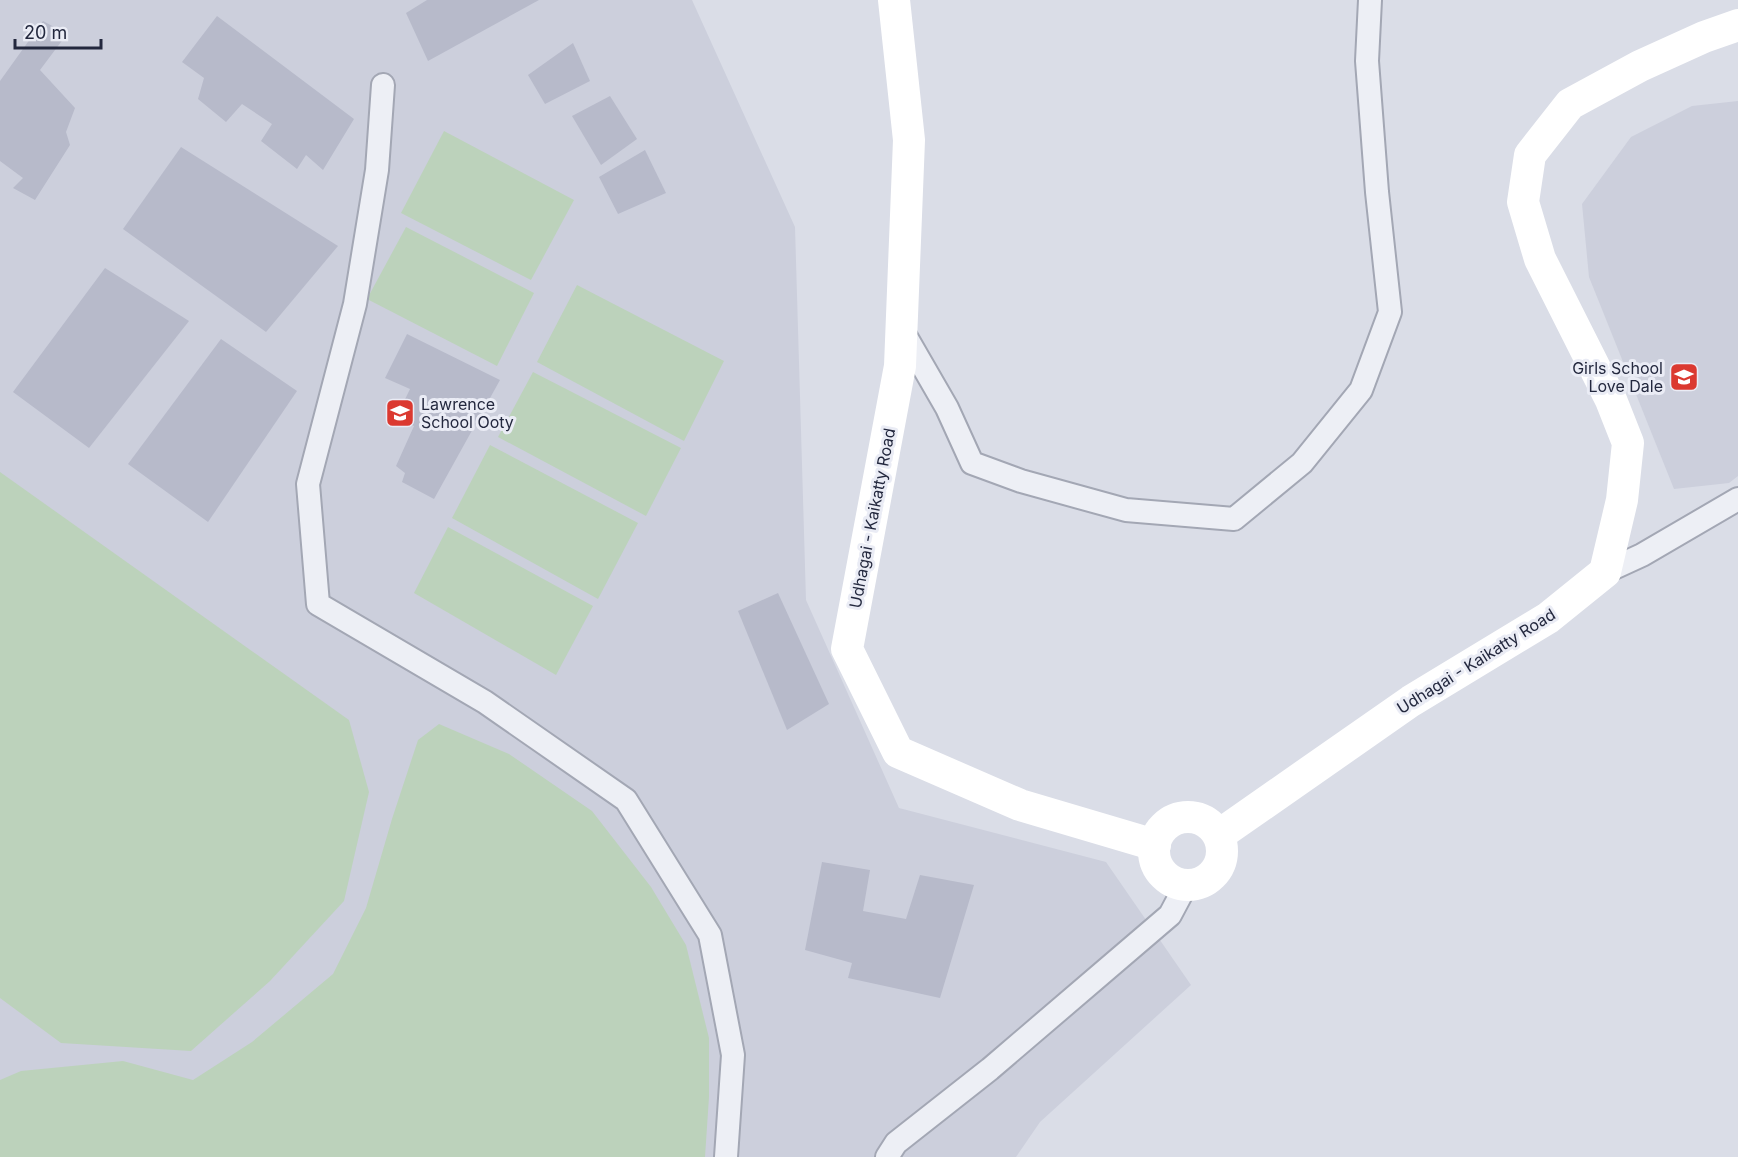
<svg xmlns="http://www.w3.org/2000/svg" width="1738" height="1157" font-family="Inter,sans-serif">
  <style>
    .built { fill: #cccfdc }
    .green { fill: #bcd2bb }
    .building { fill: #b7baca }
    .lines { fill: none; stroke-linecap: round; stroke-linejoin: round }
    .street-casing { stroke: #a3a7b4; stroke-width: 26 }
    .street { stroke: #edeff5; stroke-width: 22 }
    .secondary { stroke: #fff; stroke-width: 32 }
    .labels { text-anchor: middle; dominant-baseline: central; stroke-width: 6; stroke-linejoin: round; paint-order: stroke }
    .poi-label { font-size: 16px; fill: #23283e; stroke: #eaecf5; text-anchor: end }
    .street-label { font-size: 16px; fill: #23283e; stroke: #eaecf5 }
  </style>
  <rect width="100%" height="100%" fill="#dadde7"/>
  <!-- built -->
  <g class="built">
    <path d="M0,0H692L795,227L806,600L899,808L1106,862L1191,985L1040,1122L1016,1157H0Z"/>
    <path d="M1738,101V476L1729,483L1674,489L1589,277L1582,204L1631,137L1692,106Z"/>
  </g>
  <!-- green -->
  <g class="green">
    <path d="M444,131L574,200L531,280L401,213Z"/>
    <path d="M406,227L534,293L497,366L367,299Z"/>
    <path d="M577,285L724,361L684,441L537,362Z"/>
    <path d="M533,372L681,448L646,516L498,437Z"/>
    <path d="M490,445L638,523L598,599L452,518Z"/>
    <path d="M0,472L349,720L369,792L344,901L270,981L191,1051L61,1043L0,998Z"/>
    <path d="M448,527L593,606L556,675L414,593Z"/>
    <path d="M439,724L509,754L592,811L651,887L686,945L709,1038V1097L705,1157H0V1080L21,1071L123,1061L193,1080L252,1042L333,974L366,908L392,819L418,740Z"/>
  </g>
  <!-- building -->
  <g class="building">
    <path d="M427,0H539L428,61L406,13Z"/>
    <path d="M217,16L354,119L323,170L306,155L297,169L261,141L272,124L242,104L226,122L198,99L204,78L182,62Z"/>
    <path d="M43,21L67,34L40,70L75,108L66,132L70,145L35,200L13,188L23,178L0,161V81Z"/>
    <path d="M573,43L590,81L545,104L528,75Z"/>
    <path d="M610,96L637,139L601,165L572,116Z"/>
    <path d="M181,147L338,246L266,332L123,229Z"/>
    <path d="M645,150L666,193L618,214L599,177Z"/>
    <path d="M105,268L189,321L89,448L13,392Z"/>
    <path d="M407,334L500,380L434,499L402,482L405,473L396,466L414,426L396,418L410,389L385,378Z"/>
    <path d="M221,339L297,391L208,522L128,464Z"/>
    <path d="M778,593L829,704L787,730L738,611Z"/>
    <path d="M822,862L870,870L863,911L906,919L920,875L974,885L940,998L848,978L852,963L805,950Z"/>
  </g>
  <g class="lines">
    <!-- street casing -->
    <g class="street-casing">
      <g id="street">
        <path d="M383,85L377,170L355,304L308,484L318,604L485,702L626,800L710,935L733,1055L726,1157"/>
        <path d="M902,330L947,408L972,463L1021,481L1126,510L1234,519L1302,463L1361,390L1390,312L1377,192L1367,61L1370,0"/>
        <path d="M1605,572L1642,555L1738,499"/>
        <path d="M887,1157L896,1143L990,1069L1170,915L1186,885"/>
      </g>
    </g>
    <!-- street -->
    <use href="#street" class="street"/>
    <!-- secondary -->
    <g class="secondary">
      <path d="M894,0L909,140L900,366L847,649L898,752L1020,805L1155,845"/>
      <circle cx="1188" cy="851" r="34"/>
      <path d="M1219,835L1411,701L1548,618L1605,572L1622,500L1628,443L1611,400L1540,259L1523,202L1530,155L1570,104L1640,66L1704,37L1738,25"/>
    </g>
  </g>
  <!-- icons -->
  <defs>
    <g id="school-square" transform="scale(1.5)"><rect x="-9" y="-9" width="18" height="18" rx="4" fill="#db3930" stroke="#eaecf5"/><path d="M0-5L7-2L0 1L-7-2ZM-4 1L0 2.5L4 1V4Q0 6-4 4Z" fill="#fff"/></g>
  </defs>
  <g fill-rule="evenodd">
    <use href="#school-square" x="1684" y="377"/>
    <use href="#school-square" x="400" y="413"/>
  </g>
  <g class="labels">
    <!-- poi labels -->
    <g class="poi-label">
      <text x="1663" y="368">Girls School<tspan x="1663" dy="18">Love Dale</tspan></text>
      <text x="421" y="404" text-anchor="start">Lawrence<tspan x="421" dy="18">School Ooty</tspan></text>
    </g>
    <!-- street labels -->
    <g class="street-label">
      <text transform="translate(872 518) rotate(-79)">Udhagai - Kaikatty Road</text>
      <text transform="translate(1476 661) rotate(-32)">Udhagai - Kaikatty Road</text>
    </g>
  </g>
  <!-- scale -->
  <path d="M15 39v9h86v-9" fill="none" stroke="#23283e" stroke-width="3"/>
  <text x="24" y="39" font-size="18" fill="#23283e" stroke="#eaecf5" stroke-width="4.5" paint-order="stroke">20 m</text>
</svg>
